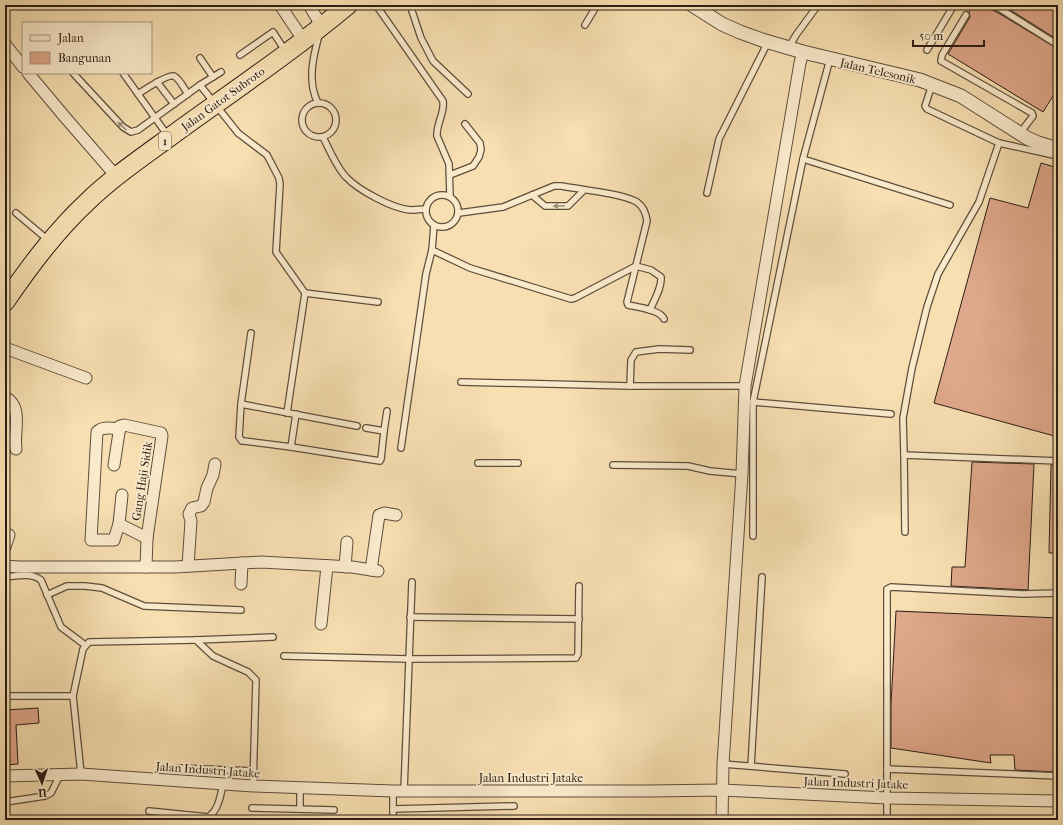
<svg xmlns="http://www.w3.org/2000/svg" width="1063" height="825" font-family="'IM FELL French Canon',serif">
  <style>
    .building { fill: #dfa78b; stroke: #2b1e15 }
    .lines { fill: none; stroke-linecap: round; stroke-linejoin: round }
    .service-casing { stroke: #5e4e3c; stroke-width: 8 }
    .minor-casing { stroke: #5e4e3c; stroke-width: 13 }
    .tertiary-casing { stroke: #5e4e3c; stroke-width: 15 }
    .trunk-casing { stroke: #2b1e15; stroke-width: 20 }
    .service { stroke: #faeacc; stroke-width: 5.5 }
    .minor { stroke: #faeacc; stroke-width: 11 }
    .tertiary { stroke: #faeacc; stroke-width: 13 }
    .trunk { stroke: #f7dfb1; stroke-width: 18 }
    .oneway { fill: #9d8e7a }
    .labels { text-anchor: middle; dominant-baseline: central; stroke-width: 4; stroke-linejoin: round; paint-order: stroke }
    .shield { fill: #faeacc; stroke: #695b4c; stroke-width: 1 }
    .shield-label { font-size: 11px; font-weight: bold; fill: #2b1e15 }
    .street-label { font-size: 12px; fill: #2b1e15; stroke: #faeacc }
  </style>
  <rect width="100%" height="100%" fill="#f7dfb1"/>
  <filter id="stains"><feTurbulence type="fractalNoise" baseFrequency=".005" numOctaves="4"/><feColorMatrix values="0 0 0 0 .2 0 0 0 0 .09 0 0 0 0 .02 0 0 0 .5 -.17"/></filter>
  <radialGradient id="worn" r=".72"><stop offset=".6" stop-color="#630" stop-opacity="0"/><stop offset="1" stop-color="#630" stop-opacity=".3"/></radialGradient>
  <!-- building -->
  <g class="building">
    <path d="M973,5H983L1000,14L1058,49V88L1043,112L948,54L970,17L969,12Z"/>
    <path d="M1005,5H1058V40L1004,6Z"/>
    <path d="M1041,163L1058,168V437L934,403L990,198L1028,208Z"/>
    <path d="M972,462L1034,464L1028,590L951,586L952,567H965Z"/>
    <path d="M1051,465H1058V553H1049Z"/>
    <path d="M896,611L1058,618V772L1015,770L1014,755H990L991,763L891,748V704Z"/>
    <path d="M38,708L39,723L16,725L18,764L5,765V710Z"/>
  </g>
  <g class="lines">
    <!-- service casing -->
    <g class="service-casing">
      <g id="service">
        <path d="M376,5L443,101C445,113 436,124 437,136L449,164L450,196"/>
        <path d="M412,5V11L421,38L433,61L468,94"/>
        <path d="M994,5L1058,45"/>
        <path d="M966,15L942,55L941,61L1032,113L1033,116L1020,133"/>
        <path d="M585,25L597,5"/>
        <path d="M789,47L796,35L818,5"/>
        <path d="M927,50L954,5"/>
        <path d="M240,55L273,32L286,52"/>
        <path d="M200,58L213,77"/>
        <path d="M73,73L123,127L131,132L138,130L200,85L221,72"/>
        <path d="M123,73L168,136"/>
        <path d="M157,82L174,104"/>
        <path d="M200,85L238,133L267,155L279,178L280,184L276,252L305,293L287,413"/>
        <path d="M932,85L925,106L927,109L999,143L1058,156"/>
        <path d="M138,94C144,90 168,74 174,76C180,79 184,89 188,94"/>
        <circle cx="319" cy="120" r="17"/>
        <path d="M318,103C307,82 313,57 319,35"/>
        <path d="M323,137C329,149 337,168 346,177C358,190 393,209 411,210C416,210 421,209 426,209"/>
        <path d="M999,143L979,202L938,274L927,307L912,368L903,418L904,455L1058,461"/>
        <path d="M803,159L950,205"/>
        <path d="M450,175L473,166L479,157L481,150L480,143L465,124"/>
        <path d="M707,193L719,139L768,42"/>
        <circle cx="442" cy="211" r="16"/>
        <path d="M532,195L545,206H568L584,190"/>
        <path d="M16,213L48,240"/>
        <path d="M459,213L503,207L554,186H562C582,190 621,193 637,202C644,207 646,213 647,221L627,302L628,305C637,307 661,310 664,319"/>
        <path d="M432,250L470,268L571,299L575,298L636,266L651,270L661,277C662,288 654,300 650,310"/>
        <path d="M305,293L378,302"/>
        <path d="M251,333L241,404L357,426"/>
        <path d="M461,382L630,386H745"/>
        <path d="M630,386L631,360L636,352L659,349L690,350"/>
        <path d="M753,402L891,414"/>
        <path d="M241,404L239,437L242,441H244L291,447L380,461L381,459L384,431"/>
        <path d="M366,428L384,431L387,411"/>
        <path d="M291,447L296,414"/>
        <path d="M401,448L426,274L432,250L434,225"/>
        <path d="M904,455L905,532"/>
        <path d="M478,463H518"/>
        <path d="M613,465L688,466L710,471L742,474"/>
        <path d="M753,536V402L803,159L830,59"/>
        <path d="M5,577C17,576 31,572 41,580L61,627L85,645"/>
        <path d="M47,595L67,586H85L102,588L144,606L241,610"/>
        <path d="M410,617L579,619"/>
        <path d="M196,640L213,656L248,672L256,680L253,786"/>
        <path d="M284,656L409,659L576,658L578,654L579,586"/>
        <path d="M5,696H73L83,649L89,642L196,640L273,637"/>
        <path d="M73,696L81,774"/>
        <path d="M723,764L845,774"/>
        <path d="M751,766L762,577"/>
        <path d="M178,768L254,771"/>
        <path d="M887,769V589L891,587L1023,594L1058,593"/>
        <path d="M393,791V820"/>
        <path d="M404,791L412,582"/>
        <path d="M5,802L45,796L51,793L60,775"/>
        <path d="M5,807V820"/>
        <path d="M252,808L334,810"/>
        <path d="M300,809V788"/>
        <path d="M393,809L514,806"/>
        <path d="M149,811L208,817"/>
        <path d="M207,820C209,815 213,814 215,810C220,802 221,793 223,784"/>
        <path d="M887,820V769L1058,776"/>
      </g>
    </g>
    <!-- minor casing -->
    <g class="minor-casing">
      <g id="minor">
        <path d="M280,5L304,41"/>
        <path d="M309,5L322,27"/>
        <path d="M5,44L23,67"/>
        <path d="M28,73L64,116L116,176"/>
        <path d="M5,348L86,378"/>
        <path d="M5,397C24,407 13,432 16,449"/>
        <path d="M114,465L120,426L124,425L161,433L162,436L147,538L146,567"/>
        <path d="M122,495L119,524L147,538"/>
        <path d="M119,524L114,540H91L97,432C102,426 112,428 120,429"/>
        <path d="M5,547L9,535"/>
        <path d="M5,566L19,567H175L261,562L352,567L378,571"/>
        <path d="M188,566L191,521L189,514L192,508L201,506L204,502L207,488L213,475L215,464"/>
        <path d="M345,567L347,542"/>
        <path d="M371,570L379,515L384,513L396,515"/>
        <path d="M241,584L242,563"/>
        <path d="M321,624L327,566"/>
        <path d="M5,776L81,774L253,786L393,791H649L722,790L887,798L1058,801"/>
        <path d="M722,820L723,764L742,474L745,386L800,63L803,52"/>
      </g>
    </g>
    <!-- tertiary casing -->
    <g class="tertiary-casing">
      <path id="tertiary" d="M692,5L722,24L740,32L762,40L803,52L920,80L961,96L1027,138L1038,143L1058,149"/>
    </g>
    <!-- trunk casing -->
    <g class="trunk-casing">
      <path id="trunk" d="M5,302C30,266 55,232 87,202C115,175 147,154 178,131C235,90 294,50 348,5"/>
    </g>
    <!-- service -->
    <use href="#service" class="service"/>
    <!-- minor -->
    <use href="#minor" class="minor"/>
    <!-- tertiary -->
    <use href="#tertiary" class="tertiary"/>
    <!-- trunk -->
    <use href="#trunk" class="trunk"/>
  </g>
  <!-- one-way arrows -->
  <defs><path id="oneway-solid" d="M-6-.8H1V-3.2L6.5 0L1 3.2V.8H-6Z"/></defs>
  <g class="oneway">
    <use href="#oneway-solid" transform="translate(122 126) rotate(-137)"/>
    <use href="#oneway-solid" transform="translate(559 206) rotate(177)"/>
  </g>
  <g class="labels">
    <!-- shield labels -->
    <rect class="shield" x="159" y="132" width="12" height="18" rx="3"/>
    <g class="shield-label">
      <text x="165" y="141">1</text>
    </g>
    <!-- street labels -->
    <g class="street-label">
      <text transform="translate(878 71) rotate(13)">Jalan Telesonik</text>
      <text transform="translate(223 99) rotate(-36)">Jalan Gatot Subroto</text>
      <text transform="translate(142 481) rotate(-81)">Gang Haji Sidik</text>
      <text transform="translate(208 770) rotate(4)">Jalan Industri Jatake</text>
      <text x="531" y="778">Jalan Industri Jatake</text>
      <text transform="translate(856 783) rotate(2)">Jalan Industri Jatake</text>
    </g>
  </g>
  <!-- margin -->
  <rect width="1063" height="825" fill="none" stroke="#f7dfb1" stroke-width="20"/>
  <rect x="6" y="6" width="1051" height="813" fill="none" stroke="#2b1e15" stroke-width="2"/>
  <rect x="10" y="10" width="1043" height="805" fill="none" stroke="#2b1e15"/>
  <!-- legend -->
  <rect x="22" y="22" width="130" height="52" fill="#faeacc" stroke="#a79883"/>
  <rect x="30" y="35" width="20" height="6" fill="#faeacc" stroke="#a79883"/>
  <text x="58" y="42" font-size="12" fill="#2b1e15">Jalan</text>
  <rect x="30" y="52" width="20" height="12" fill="#dfa78b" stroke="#a79883"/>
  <text x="58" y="62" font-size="12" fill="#2b1e15">Bangunan</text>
  <!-- north arrow -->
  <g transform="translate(42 783) rotate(177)" stroke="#faeacc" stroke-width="3" paint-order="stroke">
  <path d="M0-3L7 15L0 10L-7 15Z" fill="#2b1e15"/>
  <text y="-6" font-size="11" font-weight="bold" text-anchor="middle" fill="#2b1e15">U</text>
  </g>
  <!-- scale -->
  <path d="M913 40v6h71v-6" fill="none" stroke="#2b1e15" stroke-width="2"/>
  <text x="919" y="40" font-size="12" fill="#2b1e15" stroke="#faeacc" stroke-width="3" paint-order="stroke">50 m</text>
  <rect width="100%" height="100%" filter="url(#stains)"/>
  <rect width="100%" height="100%" fill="url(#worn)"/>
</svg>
